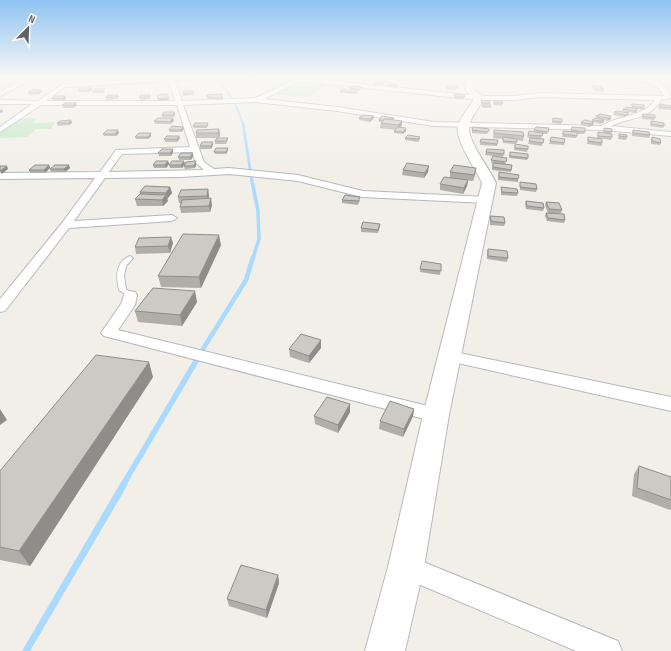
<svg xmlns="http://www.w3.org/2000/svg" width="671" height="651" font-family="'Sofia Sans Condensed',sans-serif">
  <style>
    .green { fill: #c5e8c5 }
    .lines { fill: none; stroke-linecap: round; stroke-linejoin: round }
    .stream-far5 { stroke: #aadaff; stroke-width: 2 }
    .stream-far4 { stroke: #aadaff; stroke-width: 2.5 }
    .stream-far3 { stroke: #aadaff; stroke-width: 3.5 }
    .stream-far2 { stroke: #aadaff; stroke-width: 4.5 }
    .stream-far1 { stroke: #aadaff; stroke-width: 5.5 }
    .stream { stroke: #aadaff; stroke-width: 7 }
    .lane-casing { stroke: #b5b8bc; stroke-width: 2 }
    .street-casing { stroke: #b5b8bc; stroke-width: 2 }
    .secondary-casing { stroke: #b6babf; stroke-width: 2 }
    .lane { fill: #fff; fill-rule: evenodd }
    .street { fill: #fff; fill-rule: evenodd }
    .secondary { fill: #fff; fill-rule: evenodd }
    .wall { fill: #afaea9 }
    .shaded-wall { fill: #8f8d8a }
    .building { fill: #cccac5; stroke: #8f8d8a }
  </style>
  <rect width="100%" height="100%" fill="#f1efe8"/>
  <!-- green -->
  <g class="green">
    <path d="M298,81L332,83L308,97L270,94Z"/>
    <path d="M37,118L34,123L55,122L51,129H36L27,137L0,138V133L19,119Z"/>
  </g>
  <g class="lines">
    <!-- stream-far5 -->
    <path class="stream-far5" d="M215,78C229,90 237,106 243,124"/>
    <!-- stream-far4 -->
    <path class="stream-far4" d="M243,123L252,182"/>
    <!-- stream-far3 -->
    <path class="stream-far3" d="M252,181L258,211L259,239L253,258"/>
    <!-- stream-far2 -->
    <path class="stream-far2" d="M198,357L246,280L253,257"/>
    <!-- stream-far1 -->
    <path class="stream-far1" d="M123,485L199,356"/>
    <!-- stream -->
    <path class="stream" d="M26,651L124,484"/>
    <!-- lane casing -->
    <g class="lane-casing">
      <path id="lane" d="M130,256L133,258L126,266L124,276L126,289L134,295L130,297L119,290C116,277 115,262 130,256Z"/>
    </g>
    <!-- street casing -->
    <g class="street-casing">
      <g id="street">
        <path d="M26,78H34L0,96V92Z"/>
        <path d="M71,78L74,80L71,83L163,78H206L203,80L175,81L182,101L256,98L293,80L283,78H304L478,96H514L541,93L664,96C657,78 633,81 617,80L614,78C636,78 661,73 671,97L670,98L661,100C649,120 630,117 611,126L671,132V136L603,130L434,126L337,111L256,102L183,105L204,162L214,169L229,168L298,175L363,191L486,197L491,200L486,203L362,197L298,181L229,174L181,177L105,178L74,221L172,215L177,218L172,221L69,228L5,311L0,312V299L62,223L95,178L0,179V173L100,172L116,150L190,147L177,105H41L0,132V127L32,104H0V100L38,101ZM169,81L175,101H46L65,87ZM300,81L479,100H514L541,97L655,100C644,117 619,115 601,126L434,122L337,107L264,99ZM192,152L196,163L204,170L109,172L122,154Z"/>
        <path d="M130,291L135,292L137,295L135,305L118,330L436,408L442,410L445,415L442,420L436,422L104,336L101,333L121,304L125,292Z"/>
        <path d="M450,351L671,397V411L444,360L442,356L444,352Z"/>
        <path d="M406,555L618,641L622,651H576L397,575L394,567L397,559Z"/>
      </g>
    </g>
    <!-- secondary casing -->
    <g class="secondary-casing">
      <path id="secondary" d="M470,78H481L472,83L475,90L484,98C480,107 471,116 469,126C467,141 490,169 496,183L449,415L424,567L405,651H365L388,567L423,415L482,183C476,169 455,141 458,126C461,116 469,108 474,99C468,94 462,87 465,80Z"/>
    </g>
    <!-- lane -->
    <use href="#lane" class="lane"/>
    <!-- street -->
    <use href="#street" class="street"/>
    <!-- secondary -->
    <use href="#secondary" class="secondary"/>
  </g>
  <!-- wall -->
  <g class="wall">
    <path d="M175,78H200V81L176,82Z"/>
    <path d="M384,82V84L383,86H374V84Z"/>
    <path d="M388,85L398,86L397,88L388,87Z"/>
    <path d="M448,86H457L456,90H447Z"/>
    <path d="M592,86L604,89L603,92L595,91L592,88Z"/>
    <path d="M350,88L361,89L359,91H357V92L356,94L340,93V91L350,89Z"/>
    <path d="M41,90L42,92L39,94L29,95L28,92Z"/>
    <path d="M78,90H92L88,92H78Z"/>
    <path d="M92,91H105L103,93H93Z"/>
    <path d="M194,91V93L193,95L183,96V93Z"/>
    <path d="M222,94L223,100H216L215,99H207V95Z"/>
    <path d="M455,94L465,95L464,99H454Z"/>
    <path d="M118,95L119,97L117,99L107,100L106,97Z"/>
    <path d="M139,97H151L150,99L140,100Z"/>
    <path d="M66,98L63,101H53L52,99Z"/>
    <path d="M481,100L490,103L491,106V108H483L482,105L481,103Z"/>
    <path d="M494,101L503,103L502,106L494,105L493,103Z"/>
    <path d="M632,104L644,108L643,110L638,109L637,111L634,113L622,111L623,109L632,108Z"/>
    <path d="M660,104L671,106V110L658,109Z"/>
    <path d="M62,105H77L73,108H63Z"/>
    <path d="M175,112V115L173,117H162V115Z"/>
    <path d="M614,112L628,115L624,117L613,115Z"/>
    <path d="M643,114L655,118L654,120L642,119Z"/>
    <path d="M374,116V118L370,122L359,120V118Z"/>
    <path d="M596,116L611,119L607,121L604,120V122L600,124L594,122L593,125L589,127L581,125V122H592V120L596,118Z"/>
    <path d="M173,118L174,121L170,124H155L154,121Z"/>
    <path d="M394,118V120L402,121V125L400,128L406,131L403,134L394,133V131L396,130L380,128L381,122H379V120Z"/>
    <path d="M553,118L562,122L561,124L552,123Z"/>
    <path d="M71,120L72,123L69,125L58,126L57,123Z"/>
    <path d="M651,121L664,126L663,128L650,126Z"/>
    <path d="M208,125L207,128H194L193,126Z"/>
    <path d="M183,127L184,129L181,132H170L169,130Z"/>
    <path d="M536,127L549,128L547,134H542L541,139H544L542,146L528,144L530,138L527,137L529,131L534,132Z"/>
    <path d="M572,127L585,132L584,134H577L576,138L562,137L563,131H571Z"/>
    <path d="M604,128L612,129L611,133L612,137L611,140L597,138L598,132L603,133Z"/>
    <path d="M219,129L220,134L219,138H228V140L226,144H215V141L217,138H196V133Z"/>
    <path d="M489,129L487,134L472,133V130Z"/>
    <path d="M494,130L524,136L523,141L517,140L516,144L503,143V139L493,138Z"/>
    <path d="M633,130L650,135L649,138L632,136V133Z"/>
    <path d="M119,133L116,136H104L103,134Z"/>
    <path d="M619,134L627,137L626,140L618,139Z"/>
    <path d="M151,136L148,139H136L135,137Z"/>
    <path d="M420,137V139L418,142L405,140V138Z"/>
    <path d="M551,137L565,139L564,145L549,144Z"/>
    <path d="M588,137L602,143V146L587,144Z"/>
    <path d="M652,137L661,143L660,145L651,144V140Z"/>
    <path d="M180,138L177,142H165L164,139Z"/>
    <path d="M481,139L498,140L497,146L480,145Z"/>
    <path d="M515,144L528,149L527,152L514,150Z"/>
    <path d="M213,145L211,149H200V146Z"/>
    <path d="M228,148V150L226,154H215L214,152Z"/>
    <path d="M173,149V152L171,156H159L158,153Z"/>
    <path d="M487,149L504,154L503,157L485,155Z"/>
    <path d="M510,152L528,158L527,160L509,158Z"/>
    <path d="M193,153V156L191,160H179L178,157Z"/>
    <path d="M493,156L507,158L505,165H512L511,172L492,170L493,163H491Z"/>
    <path d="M168,161L169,164L166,168H154L153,165Z"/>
    <path d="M196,161V164L195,168L185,169L184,166Z"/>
    <path d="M185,164L182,168H170L169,165Z"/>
    <path d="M49,165L50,168L45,173H30L29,170Z"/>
    <path d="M70,168L65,172H51L50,169Z"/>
    <path d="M476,168L475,174L473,181L450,178V172Z"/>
    <path d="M403,170L428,172L424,178L402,175Z"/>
    <path d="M499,172L518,179V182L498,180Z"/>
    <path d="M468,180L467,186L463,194L440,190V184Z"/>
    <path d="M520,182L537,189L536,192L520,190Z"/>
    <path d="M170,187L172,193L167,199L168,201L163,206H137L135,199L140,194V192Z"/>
    <path d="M501,187L518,193L517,196L501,195Z"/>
    <path d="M209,195L208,199L212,205L210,212L181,213L180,207L181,203H179L178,197Z"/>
    <path d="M342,200H360L358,205L342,203Z"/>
    <path d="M526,201L544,208L543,211L526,209L525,204Z"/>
    <path d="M546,202L562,210L561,213H548L545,205Z"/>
    <path d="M546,213L565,220L564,223L547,221L545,216Z"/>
    <path d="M490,216L505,223L504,226L490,225Z"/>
    <path d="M380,224V227L378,233L361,232V228Z"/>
    <path d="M173,243L170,253L136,254L135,247Z"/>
    <path d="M221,245L201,288L161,287L158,276Z"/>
    <path d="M488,249L508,258L507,262L487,259V253Z"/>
    <path d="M422,261L441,264L440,275L420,272Z"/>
    <path d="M197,302L182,326L138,322L135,311Z"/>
    <path d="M321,340V348L309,363L290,357L289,349Z"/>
    <path d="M153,377L30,566L0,560V471Z"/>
    <path d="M350,404V412L338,433L315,424L314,416Z"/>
    <path d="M414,409L413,416L403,437L379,429L380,421Z"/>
    <path d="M639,466L671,500V509L670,510L632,496L634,474Z"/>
    <path d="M278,575L279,583L267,618L229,606L227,599Z"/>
  </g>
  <!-- shaded-wall -->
  <g class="shaded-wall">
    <path d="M92,88V90L88,92L87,90Z"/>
    <path d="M41,90L42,92L39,94L38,92Z"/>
    <path d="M65,96L66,98L63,101V98Z"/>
    <path d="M169,98V100L159,101L158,99Z"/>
    <path d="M76,103L77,105L73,108V105Z"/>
    <path d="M2,109L3,112L0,113V110Z"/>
    <path d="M638,109L637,111L634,113L635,111Z"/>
    <path d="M175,112V115L173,117V115Z"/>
    <path d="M629,113L628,115L624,117L625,115Z"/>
    <path d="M374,116V118L370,122V119Z"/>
    <path d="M611,116V119L607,121L608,118Z"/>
    <path d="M173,118L174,121L170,124V122Z"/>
    <path d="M71,120L72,123L69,125L68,123Z"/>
    <path d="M604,120V122L600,124L601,121Z"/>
    <path d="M402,121V125L398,130V125Z"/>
    <path d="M594,122L593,125L589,127L590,124Z"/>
    <path d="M183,127L184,129L181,132V130Z"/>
    <path d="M406,128V131L403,134V132Z"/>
    <path d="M219,129L220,134L219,138L218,133Z"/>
    <path d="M118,130L119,133L116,136L115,134Z"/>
    <path d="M151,133V136L148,139V137Z"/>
    <path d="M179,136L180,138L177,142V139Z"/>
    <path d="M213,142V145L211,149V146Z"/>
    <path d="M228,148V150L226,154V152Z"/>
    <path d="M173,149V152L171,156L170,153Z"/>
    <path d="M193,153V156L191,160L190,157Z"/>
    <path d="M168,161L169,164L166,168L165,165Z"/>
    <path d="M184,161L185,164L182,168L181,165Z"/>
    <path d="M196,161V164L195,168L194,166Z"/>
    <path d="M49,165L50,168L45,173L44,170Z"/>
    <path d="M69,165L70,168L65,172L64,169Z"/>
    <path d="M7,166L8,169L2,174L0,171Z"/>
    <path d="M429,166L428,172L424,178L425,173Z"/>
    <path d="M476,168L475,174L473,181L474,175Z"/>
    <path d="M468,180L467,186L463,194L464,188Z"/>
    <path d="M170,187L172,193L167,199L166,193Z"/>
    <path d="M208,189L209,195L208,202L207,196Z"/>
    <path d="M166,195L168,201L163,206L162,200Z"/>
    <path d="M211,198L212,205L210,212L209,206Z"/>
    <path d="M219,235L221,245L201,288L199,277Z"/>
    <path d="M171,237L173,243L170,253L168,246Z"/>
    <path d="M195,291L197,302L182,326L180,315Z"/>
    <path d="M321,340V348L309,363V356Z"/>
    <path d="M149,362L153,377L30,566L19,551Z"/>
    <path d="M350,404V412L338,433V425Z"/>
    <path d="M0,409L7,420L0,425Z"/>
    <path d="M414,409L413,416L403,437L404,429Z"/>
    <path d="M278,575L279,583L267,618L266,610Z"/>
  </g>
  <!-- building -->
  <g class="building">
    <path d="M375,82H384L383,84H374Z"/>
    <path d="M389,83L398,84L397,86L388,85Z"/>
    <path d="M352,86L361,87L359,89L350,88Z"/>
    <path d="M448,86H457V88H447Z"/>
    <path d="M592,86H600L604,89H596Z"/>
    <path d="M80,88H92L87,90H78Z"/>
    <path d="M95,89H105L102,91H92Z"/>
    <path d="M342,89L357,90L356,92L340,91Z"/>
    <path d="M31,90H41L38,92H28Z"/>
    <path d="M184,91H194L193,93H183Z"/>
    <path d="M167,94L169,98L158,99L157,95Z"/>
    <path d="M222,94V98H215V97H207V95Z"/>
    <path d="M455,94L465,95L464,97L454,96Z"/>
    <path d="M108,95H118L117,97H106Z"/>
    <path d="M141,95H151L149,97H139Z"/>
    <path d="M55,96H65L63,98L52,99Z"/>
    <path d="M481,100L489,101L490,103H482Z"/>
    <path d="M494,101H502L503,103H495Z"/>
    <path d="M66,103H76L73,105H62Z"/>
    <path d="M482,104H490L491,106H483Z"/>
    <path d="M632,104L644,105V108L632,106Z"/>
    <path d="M660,104L671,106V108L659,106Z"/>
    <path d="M627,107L638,109L635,111L623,109Z"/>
    <path d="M617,111L629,113L625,115L614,112Z"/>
    <path d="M164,112H175L173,115H162Z"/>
    <path d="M600,114L611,116L608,118L596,116Z"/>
    <path d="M643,114L655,115V118L642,116Z"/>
    <path d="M363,115L374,116L370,119L359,118Z"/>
    <path d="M382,116L394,118L392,119H385L383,120H379Z"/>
    <path d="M158,118H173L170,122L154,121Z"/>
    <path d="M553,118L562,119V122L553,121Z"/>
    <path d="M596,118L604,120L601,121L592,120Z"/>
    <path d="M385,119L402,121L398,125L381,123Z"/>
    <path d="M71,120L68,123H57L60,121Z"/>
    <path d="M585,120L594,122L590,124L581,122Z"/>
    <path d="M651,121L664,123V126L651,124Z"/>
    <path d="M195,123H208L207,126H193Z"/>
    <path d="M172,126L183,127L181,130H169Z"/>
    <path d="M398,127L406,128L403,132L394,131Z"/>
    <path d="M473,127L489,129L488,132L472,130Z"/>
    <path d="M536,127L549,128L548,132L534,130Z"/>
    <path d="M572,127L585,128V132L571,130Z"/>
    <path d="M604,128L612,129V132L604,131Z"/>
    <path d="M219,129L218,133H196L197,130Z"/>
    <path d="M107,130H118L115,134H103Z"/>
    <path d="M494,130L523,132L524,136L494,133Z"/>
    <path d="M633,130L649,132L650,135L633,133Z"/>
    <path d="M529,131L543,133L542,136L528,135Z"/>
    <path d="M563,131L577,132V136L563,134Z"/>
    <path d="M598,132L612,134V137L598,136Z"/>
    <path d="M139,133H151L148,137H135Z"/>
    <path d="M619,134L627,135V137L619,136Z"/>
    <path d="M408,135L420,137L418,139L405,138Z"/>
    <path d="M167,136H179L177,139H164Z"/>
    <path d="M503,137L517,139V142L503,141Z"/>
    <path d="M551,137L565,139L564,143L550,141Z"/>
    <path d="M588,137L602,139V143L588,141Z"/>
    <path d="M652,137L660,139L661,143L652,141Z"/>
    <path d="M217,138H228L226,141H215Z"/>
    <path d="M530,138L544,139L543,143L529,141Z"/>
    <path d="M481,139L498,140L497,144L480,142Z"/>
    <path d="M202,142H213L211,146H200Z"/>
    <path d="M515,144L528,146V149L515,148Z"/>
    <path d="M216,148H228L226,152H214Z"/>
    <path d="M162,149H173L170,153H158Z"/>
    <path d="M487,149L504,150V154L486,152Z"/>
    <path d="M510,152L528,154V158L510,156Z"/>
    <path d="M181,153H193L190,157H178Z"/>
    <path d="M493,156L507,158L506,162L491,160Z"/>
    <path d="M156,161H168L165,165H153Z"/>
    <path d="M172,161H184L181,165H169Z"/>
    <path d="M196,161L194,166H184L186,162Z"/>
    <path d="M407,163L429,166L425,173L403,170Z"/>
    <path d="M493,163L512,165L511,170L493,167Z"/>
    <path d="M35,165H49L44,170H29Z"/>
    <path d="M55,165H69L64,169H50Z"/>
    <path d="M454,165L476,168L474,175L450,172Z"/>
    <path d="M0,166H7L0,171Z"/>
    <path d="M499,172L519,175L518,179L499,177Z"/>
    <path d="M444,177L468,180L464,188L440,184Z"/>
    <path d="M520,182L536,184L537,189L520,187Z"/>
    <path d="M145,186L170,187L166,193L140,192Z"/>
    <path d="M501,187L517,189L518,193L502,192Z"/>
    <path d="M208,189L207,196L178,197L181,190Z"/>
    <path d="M140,194L166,195L162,200L135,199Z"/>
    <path d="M345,195L360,197L358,201L342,200Z"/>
    <path d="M211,198L209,206L180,207L182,200Z"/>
    <path d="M526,201L543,203L544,208L527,206Z"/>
    <path d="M546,202L559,203L562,210L549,209Z"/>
    <path d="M546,213L564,214L565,220L548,218Z"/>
    <path d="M490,216L504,217L505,223L491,221Z"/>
    <path d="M363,222L380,224L378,230L361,228Z"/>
    <path d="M183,234L219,235L199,277L158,276Z"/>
    <path d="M171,237L168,246L135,247L139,238Z"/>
    <path d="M488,249L507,251L508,258L488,256Z"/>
    <path d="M422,261L441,264V271L420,269Z"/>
    <path d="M153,288L195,291L180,315L135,311Z"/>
    <path d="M301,334L321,340L309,356L289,349Z"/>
    <path d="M96,355L149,362L19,551L0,547V471Z"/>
    <path d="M327,397L350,404L338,425L314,416Z"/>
    <path d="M390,401L414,409L404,429L380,421Z"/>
    <path d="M639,466L671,477V500L637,488Z"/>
    <path d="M241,565L278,575L266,610L227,599Z"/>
  </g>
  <!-- sky -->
  <linearGradient id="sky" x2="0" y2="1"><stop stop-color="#8fc3f1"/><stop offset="0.46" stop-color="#f9f8f5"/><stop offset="1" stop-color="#f9f8f5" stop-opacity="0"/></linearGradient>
  <rect width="671" height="169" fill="url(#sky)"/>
  <!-- north arrow -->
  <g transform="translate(28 28) rotate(23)" stroke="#ffffff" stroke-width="3" paint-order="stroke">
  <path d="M0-3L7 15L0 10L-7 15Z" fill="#5f6368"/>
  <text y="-6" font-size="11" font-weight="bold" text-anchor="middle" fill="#5f6368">N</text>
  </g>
</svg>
